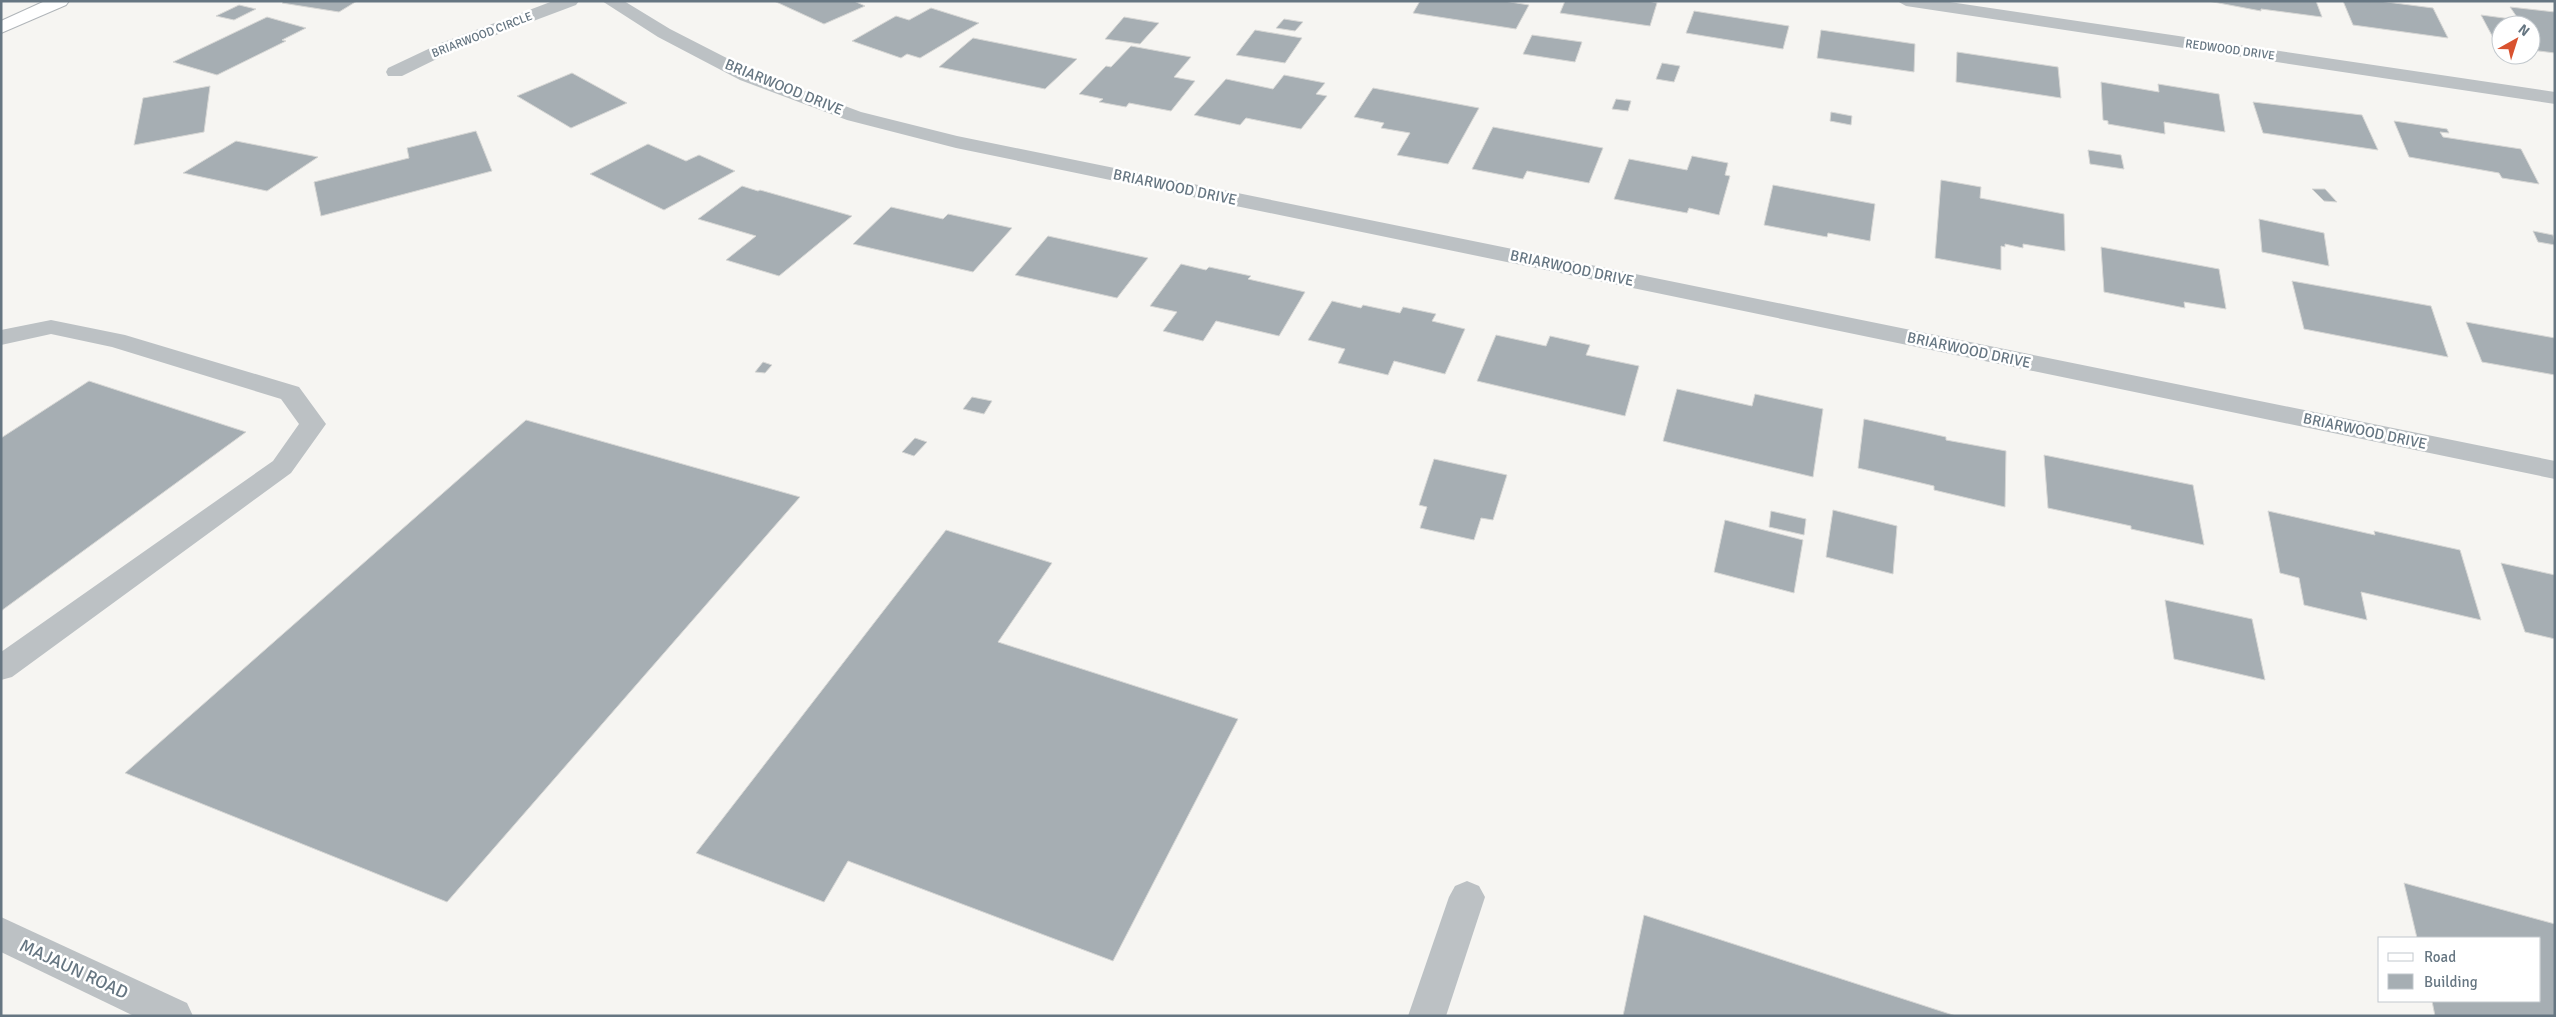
<svg xmlns="http://www.w3.org/2000/svg" width="2556" height="1017" font-family="Signika,sans-serif">
  <style>
    .building { fill: #a6aeb3; stroke: #d7d7d5 }
    .lines { fill: none; stroke-linecap: round; stroke-linejoin: round }
    .primary-casing { stroke: #b0b5b9; stroke-width: 2 }
    .service { fill: #bcc1c4; fill-rule: evenodd }
    .minor { fill: #bcc1c4; fill-rule: evenodd }
    .primary { fill: #fff; fill-rule: evenodd }
    .labels { text-anchor: middle; dominant-baseline: central; stroke-width: 5; stroke-linejoin: round; paint-order: stroke }
    .far-street-label { font-size: 12px; fill: #667682; stroke: #fff }
    .street-label { font-size: 15px; fill: #667682; stroke: #fff }
    .near-street-label { font-size: 18px; fill: #667682; stroke: #fff }
  </style>
  <rect width="100%" height="100%" fill="#f6f5f2"/>
  <!-- building -->
  <g class="building">
    <path d="M284,1H357L339,12L282,3Z"/>
    <path d="M774,1H854L865,6L824,24Z"/>
    <path d="M1420,1H1504L1529,5L1516,29L1413,13Z"/>
    <path d="M1565,1H1648L1657,3L1650,26L1560,13Z"/>
    <path d="M2208,1H2316L2322,17L2261,9V11Z"/>
    <path d="M2343,1H2379L2433,8L2448,38L2353,25Z"/>
    <path d="M239,5L256,9L234,20L216,16Z"/>
    <path d="M2510,7L2555,12V53L2531,50V25H2501V46L2497,45L2481,15L2519,20Z"/>
    <path d="M931,8L979,23L920,58L907,54L901,58L852,41L896,16L909,20Z"/>
    <path d="M1694,11L1789,26L1783,49L1686,33Z"/>
    <path d="M267,17L306,28L282,40L286,41L217,75L173,62Z"/>
    <path d="M1124,17L1159,23L1140,44L1105,39Z"/>
    <path d="M1284,19L1303,22L1295,31L1276,28Z"/>
    <path d="M1255,30L1302,38L1285,63L1236,55Z"/>
    <path d="M1821,30L1915,44L1914,72L1817,58Z"/>
    <path d="M1532,35L1582,42L1575,62L1523,54Z"/>
    <path d="M973,38L1077,59L1045,89L939,67Z"/>
    <path d="M1131,46L1191,57L1174,77L1195,81L1171,111L1129,103L1126,107L1099,102L1103,99L1079,94L1106,66L1111,67Z"/>
    <path d="M1957,52L2058,67L2061,98L1956,82Z"/>
    <path d="M1662,63L1680,66L1674,82L1656,79Z"/>
    <path d="M572,73L627,103L571,128L517,96Z"/>
    <path d="M1284,75L1325,83L1316,94L1327,96L1301,129L1246,118L1240,125L1194,115L1226,79L1273,89Z"/>
    <path d="M2101,82L2159,92L2158,84L2219,94L2225,132L2164,122L2165,134L2108,124V121L2103,120Z"/>
    <path d="M210,86L204,132L134,145L143,98Z"/>
    <path d="M1373,88L1479,108L1448,164L1397,155L1410,133L1381,128L1384,123L1354,117Z"/>
    <path d="M1616,99L1631,101L1628,111L1612,109Z"/>
    <path d="M2253,102L2362,115L2378,150L2263,133Z"/>
    <path d="M1831,112L1852,116L1851,125L1830,121Z"/>
    <path d="M2394,121L2447,129L2449,133L2440,132L2443,137L2521,149L2539,184L2502,178L2499,173L2409,157Z"/>
    <path d="M1493,127L1603,148L1589,183L1527,171L1523,179L1472,169Z"/>
    <path d="M476,131L492,171L321,216L314,182L409,158L407,148Z"/>
    <path d="M236,141L318,157L267,191L183,173Z"/>
    <path d="M648,144L686,161L699,155L735,171L664,210L590,174Z"/>
    <path d="M2088,150L2121,155L2124,169L2090,164Z"/>
    <path d="M1692,156L1728,163L1725,175L1730,176L1719,215L1689,208L1687,213L1614,199L1629,159L1687,170Z"/>
    <path d="M1941,180L1981,187L1980,198L2064,214L2065,251L2023,244V248L2005,244V247L2001,246V270L1935,258Z"/>
    <path d="M1773,185L1875,204L1870,241L1828,233L1827,237L1764,225Z"/>
    <path d="M742,186L758,191L760,190L852,216L779,276L726,260L756,236L698,219Z"/>
    <path d="M2312,189H2325L2337,202L2324,201Z"/>
    <path d="M891,207L943,219L948,214L1012,228L973,272L853,244Z"/>
    <path d="M2259,219L2324,233L2329,266L2262,252Z"/>
    <path d="M2533,231L2553,235L2555,245L2538,242Z"/>
    <path d="M1048,236L1148,258L1117,298L1015,275Z"/>
    <path d="M2101,247L2219,269L2226,309L2184,302L2185,308L2104,292Z"/>
    <path d="M1181,264L1206,270L1209,267L1251,276L1248,279L1305,292L1279,336L1216,321L1203,341L1163,331L1177,312L1150,306Z"/>
    <path d="M2292,281L2431,306L2448,357L2304,329Z"/>
    <path d="M1332,301L1361,308L1363,305L1400,313L1403,307L1436,314L1432,321L1465,329L1445,374L1394,361L1388,375L1338,363L1345,349L1308,340Z"/>
    <path d="M2466,322L2555,338V375L2482,362Z"/>
    <path d="M1496,335L1546,346L1550,336L1590,345L1586,355L1639,366L1625,416L1477,381Z"/>
    <path d="M763,362L772,365L765,373L755,372Z"/>
    <path d="M89,381L246,432L1,611V438Z"/>
    <path d="M1677,389L1752,406L1755,394L1823,409L1813,477L1663,441Z"/>
    <path d="M972,397L992,401L984,414L963,409Z"/>
    <path d="M1864,419L1946,437V440L2006,451L2005,507L1934,490V486L1858,468Z"/>
    <path d="M526,420L800,497L447,902L125,773Z"/>
    <path d="M915,438L927,442L914,456L902,452Z"/>
    <path d="M2044,455L2193,485L2204,545L2131,529V526L2048,508Z"/>
    <path d="M1434,459L1507,475L1493,520L1481,518L1474,540L1420,528L1427,507L1419,505Z"/>
    <path d="M1833,510L1897,526L1893,574L1826,557Z"/>
    <path d="M1771,511L1806,519L1804,535L1769,527Z"/>
    <path d="M2268,511L2375,535L2374,531L2460,550L2481,620L2361,592L2367,620L2304,605L2299,578L2280,573Z"/>
    <path d="M1725,520L1803,540L1794,593L1714,572Z"/>
    <path d="M946,530L1052,563L998,642L1238,719L1113,961L848,861L824,902L696,853Z"/>
    <path d="M2501,563L2555,575V639L2525,632Z"/>
    <path d="M2165,600L2252,619L2265,680L2174,659Z"/>
    <path d="M2404,883L2555,924V1016H2435L2432,1001H2540V938H2417Z"/>
    <path d="M1644,915L1956,1016H1623Z"/>
  </g>
  <g class="lines">
    <!-- primary casing -->
    <g class="primary-casing">
      <path id="primary" d="M45,1H69L66,5L1,33V21Z"/>
    </g>
    <!-- service -->
    <g class="service">
      <path d="M51,320L125,335L299,387L326,424L291,473L12,677L1,680V652L273,461L299,424L281,399L112,347L51,334L1,345V330Z"/>
      <path d="M1467,881L1479,886L1485,897L1446,1016H1408L1449,897L1455,886Z"/>
    </g>
    <!-- minor -->
    <g class="minor">
      <path d="M553,1H579L576,5L453,51L402,76H388L386,72L388,68L441,43Z"/>
      <path d="M602,1H624L670,29L754,72L861,112L957,136L2555,461V479L956,148L847,120L740,80L658,37Z"/>
      <path d="M1897,1H1943L2555,92V104L1906,6Z"/>
      <path d="M1,917L187,1003L193,1016H134L1,952Z"/>
    </g>
    <!-- primary -->
    <use href="#primary" class="primary"/>
  </g>
  <g class="labels">
    <!-- far-street labels -->
    <g class="far-street-label">
      <text transform="translate(482 35) rotate(-21)">BRIARWOOD CIRCLE</text>
      <text transform="translate(2230 50) rotate(8)">REDWOOD DRIVE</text>
    </g>
    <!-- street labels -->
    <g class="street-label">
      <text transform="translate(784 87) rotate(22)">BRIARWOOD DRIVE</text>
      <text transform="translate(1175 187) rotate(12)">BRIARWOOD DRIVE</text>
      <text transform="translate(1572 268) rotate(12)">BRIARWOOD DRIVE</text>
      <text transform="translate(1969 350) rotate(12)">BRIARWOOD DRIVE</text>
      <text transform="translate(2365 431) rotate(12)">BRIARWOOD DRIVE</text>
    </g>
    <!-- near-street labels -->
    <g class="near-street-label">
      <text transform="translate(74 969) rotate(25)">MAJAUN ROAD</text>
    </g>
  </g>
  <!-- border -->
  <rect width="2556" height="1017" fill="none" stroke="#667682" stroke-width="5"/>
  <!-- legend -->
  <rect x="2378" y="937" width="162" height="65" fill="#ffffff" stroke="#c2c8cd"/>
  <rect x="2388" y="953" width="25" height="8" fill="#ffffff" stroke="#c2c8cd"/>
  <text x="2424" y="962" font-size="15" fill="#667682">Road</text>
  <rect x="2388" y="974" width="25" height="15" fill="#a6aeb3" stroke="#c2c8cd"/>
  <text x="2424" y="987" font-size="15" fill="#667682">Building</text>
  <!-- north arrow -->
  <g transform="translate(2516 40) rotate(39)"><circle r="24" fill="#ffffff" stroke="#c2c8cd"/>
  <path d="M0-4L9 19L0 12L-9 19Z" fill="#d9522f"/>
  <text y="-8" font-size="14" font-weight="bold" text-anchor="middle" fill="#667682">N</text>
  </g>
</svg>
